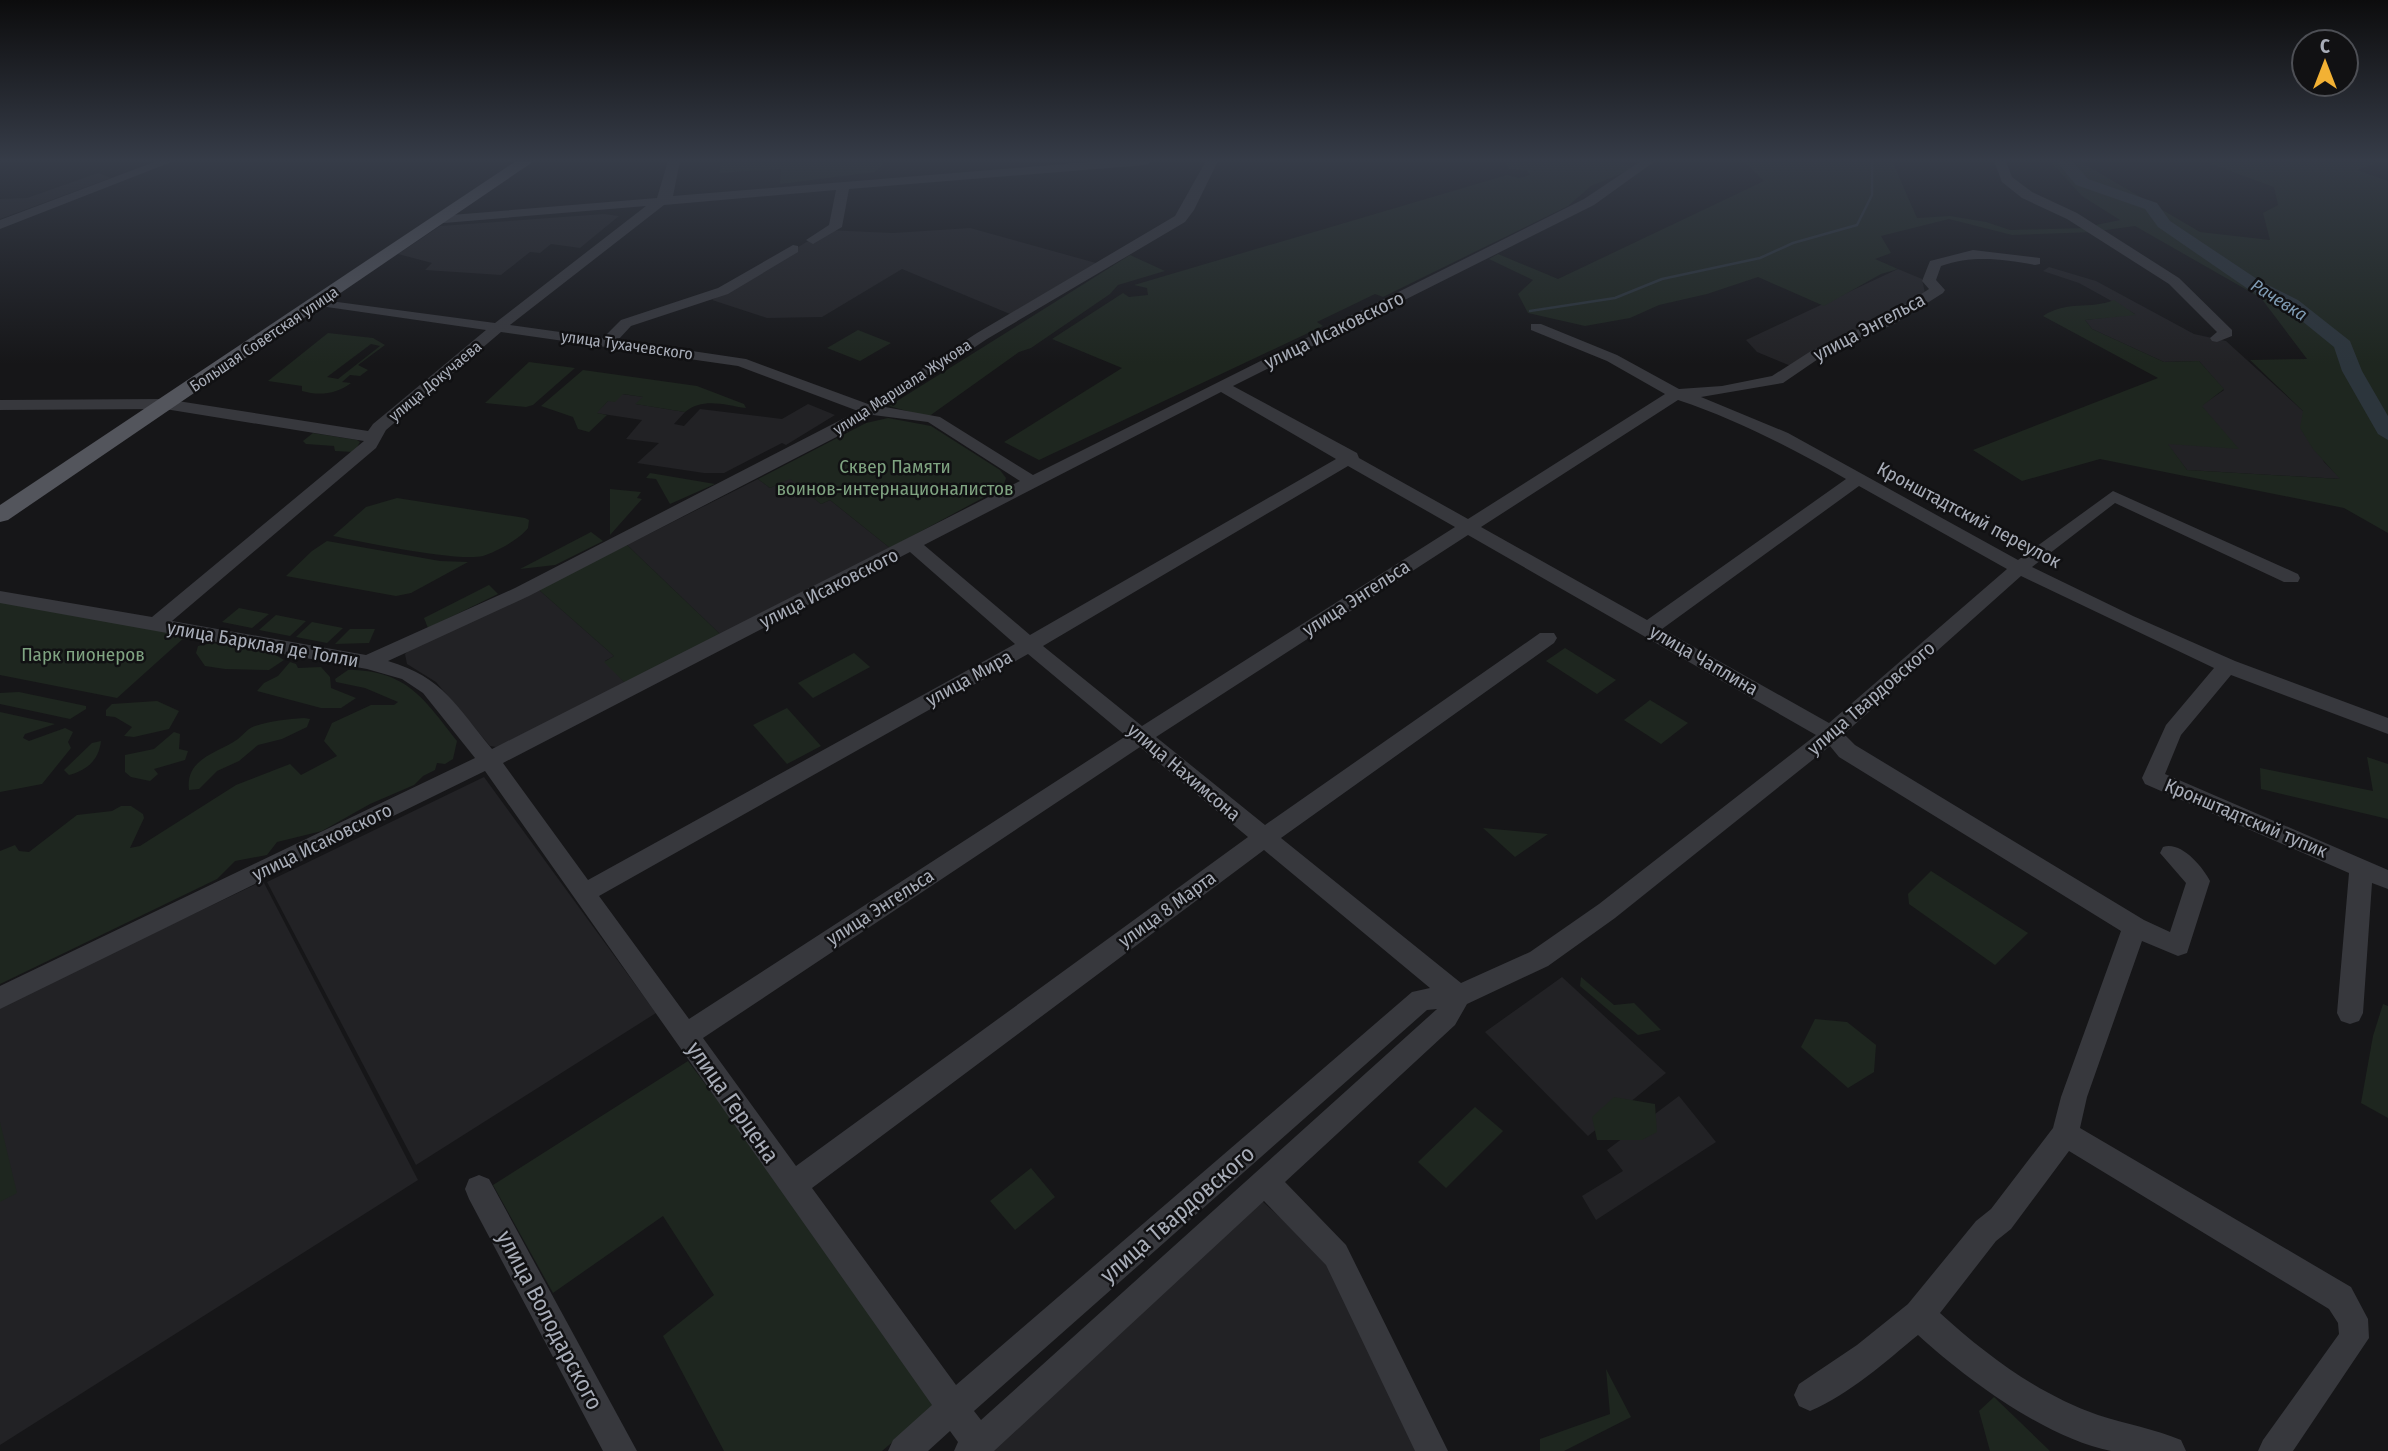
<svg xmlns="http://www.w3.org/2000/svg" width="2388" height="1451" font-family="'Fira Sans Condensed',sans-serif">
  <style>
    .built { fill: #222225 }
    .green { fill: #1e261f; fill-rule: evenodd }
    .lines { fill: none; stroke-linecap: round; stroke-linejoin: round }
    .stream { stroke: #2c353c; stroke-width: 2.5 }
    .river { fill: #2c353c; fill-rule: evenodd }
    .minor { fill: #37383d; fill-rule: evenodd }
    .major { fill: #53555c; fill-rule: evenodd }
    .labels { text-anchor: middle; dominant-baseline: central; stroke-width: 5; stroke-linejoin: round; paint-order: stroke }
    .far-street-label { font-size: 16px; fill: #a8adb8; stroke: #111113 }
    .far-water-label { font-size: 18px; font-style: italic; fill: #7f9bb3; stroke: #111113 }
    .street-label { font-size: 19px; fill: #a8adb8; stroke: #111113 }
    .park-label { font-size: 19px; fill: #7fa381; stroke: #111113 }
    .near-street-label { font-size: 23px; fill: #a8adb8; stroke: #111113 }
  </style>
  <rect width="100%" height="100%" fill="#161618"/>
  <!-- built -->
  <g class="built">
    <path d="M98,173L111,178L0,219V199L27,198Z"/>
    <path d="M604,214L619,216L580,248L551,244L540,253L530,252L501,275L425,270L432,263L398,254L440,226Z"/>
    <path d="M970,228L1096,263L1010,314L902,269L822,317L767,318L712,300L826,230L893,233Z"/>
    <path d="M2049,267L2096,281L2194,334L2226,341L2303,411L2324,462L2341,479L2187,470L2167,444L2202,405L2224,390L2199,361L2164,362L2092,329L2085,320L2135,314L2079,283L2043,271Z"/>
    <path d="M1898,269L1922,279L1925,293L1884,320L1791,366L1757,352L1746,340Z"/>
    <path d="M622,394L644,397L636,404L685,412L674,424L684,426L700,409L782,419L808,404L835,415L786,445L782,443L724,473H704L637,463L659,443L626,439L642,420L596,413L608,401Z"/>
    <path d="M790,478L821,504L830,500L890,548L721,635L627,545L758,479L770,488Z"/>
    <path d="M538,589L614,656L605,661L626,684L496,747L490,746L436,682L407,664L405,654L410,649Z"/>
    <path d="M484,777L656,1013L416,1165L267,882Z"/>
    <path d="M263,881L418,1180L0,1445V1006Z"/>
    <path d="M1562,977L1666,1073L1588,1136L1485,1032Z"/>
    <path d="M1679,1096L1716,1142L1596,1220L1582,1196L1623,1171L1607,1150Z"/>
    <path d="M1262,1201L1326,1258L1421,1451H987Z"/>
  </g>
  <!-- green -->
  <g class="green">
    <path d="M722,161H886L875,172L780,184L781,169L719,173Z"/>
    <path d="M1505,161H1615L1635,168L1591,186L1568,206L1383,297L1375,294L1317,322L1323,326L1039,460L1004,442L1122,368L1052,339L1123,293L1129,297L1148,295L1147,288L1134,285L1507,175L1519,178L1530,175L1526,170L1509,169Z"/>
    <path d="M1744,161H1892L1917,218L1950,216L1986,222L2010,230L2085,228L2093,232L2012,235L1949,219L1881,236L1891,253L1875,259L1898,269L1881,274L1824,306L1758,277L1707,294L1659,305L1630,318L1585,326L1528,313L1518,294L1533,280L1489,259L1498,254L1558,279L1764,181Z"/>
    <path d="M2050,161H2079L2200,232L2270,240L2263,213L2278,205L2274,187L2203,161H2381L2357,170L2388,181V533L2344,508L2100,459L2022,481L1973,450L2158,378L2043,316C2067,300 2089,310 2114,300L2136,315L2085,320L2092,329L2164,362L2199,361L2224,389L2202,406L2239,449L2168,444L2187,470L2340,479L2313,449L2300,428L2303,411L2250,360L2307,359L2261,298L2135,226L2099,231L2091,226L2120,220L2082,196Z"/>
    <path d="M1130,255L1165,271L1118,285L1110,294L1031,348L1019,352L928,417L889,406Z"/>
    <path d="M858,330L891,343L860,361L827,348Z"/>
    <path d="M328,333L373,338L385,345L358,365L368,370L360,376L350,375L342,382L351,383C337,394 319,396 302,391V386L268,381ZM371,344L380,346L338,379L327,377Z"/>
    <path d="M529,362L575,368L533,405L526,407L485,403Z"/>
    <path d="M583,370L697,386L744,404L746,408C725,405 703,397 685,412L635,404L643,397L623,394L615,402L608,401L597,413L607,415L589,432L578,429L573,417L541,406Z"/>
    <path d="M888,418L931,426L1000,470L1006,478L1003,487L890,548L830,500L821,504L790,479L770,488L758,479L866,423Z"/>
    <path d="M313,433L357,440L360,442L354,452L335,451L334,446L306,444L303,441Z"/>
    <path d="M650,473L715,484L670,504L656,479L646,478Z"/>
    <path d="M610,489L641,492L637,498L642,499L610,535Z"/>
    <path d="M397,498L525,518L529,520L528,528C520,539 496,552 483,556C457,562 363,542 333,536L366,507Z"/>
    <path d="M591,532L603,541L555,565L520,569Z"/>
    <path d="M327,541L440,561L468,562L411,593L396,596L286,576L312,551Z"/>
    <path d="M627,545L721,635L626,684L604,662L614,656L538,589Z"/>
    <path d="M489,585L498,594L428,628L424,618Z"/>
    <path d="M0,601L186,636L117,698L0,675Z"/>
    <path d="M239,608L269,614L252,628L222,622Z"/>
    <path d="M276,615L306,621L290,636L259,630Z"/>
    <path d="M312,622L343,628L327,643L296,637Z"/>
    <path d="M350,629H375L369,643L335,644Z"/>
    <path d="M212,643L267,650L284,660L269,670L225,669L205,666L196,653L198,646Z"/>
    <path d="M1565,648L1616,680L1597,694L1546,661Z"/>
    <path d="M854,653L870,667L813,698L798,683Z"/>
    <path d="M290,662L296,664L298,668L321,667L330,677L331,688L356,698L341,708H321L257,691L264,683L278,676Z"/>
    <path d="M348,670C407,670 424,699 457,741L453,759L445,764L437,763L435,770L423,776L414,785L370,804L322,831L277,842L267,855L235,861L217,879L0,984V851L15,845L19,851L29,852L77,815L112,811L121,806H131L143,814L144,818L130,848L140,846L236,785L290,764L301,775L337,756L324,741L332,723L371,705H394L398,702L365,688L336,682L335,679Z"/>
    <path d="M19,692L86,706V709L70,719L0,704V693Z"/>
    <path d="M1650,700L1688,723L1661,744L1624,720Z"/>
    <path d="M157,701L179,711L169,729L134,737L124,736L132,727L115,717L106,716V710L112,704Z"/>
    <path d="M787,708L821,746L787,764L753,725Z"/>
    <path d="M0,712L55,724L25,734L23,738L29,741L65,728L73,732L68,742L71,748L42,784L0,792Z"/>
    <path d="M304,718L310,719L307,727L282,739L258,745L239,761L217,771L199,789L189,790C185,758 218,753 238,739C244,734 248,728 255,726C271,721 287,719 304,718Z"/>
    <path d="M174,732L180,734L179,749L188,751L185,760L154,769L158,774L150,781L131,777L125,772V755L154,749Z"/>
    <path d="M101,741C99,759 88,770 69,775L64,770L92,743Z"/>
    <path d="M2367,757L2388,764V819L2261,789L2260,768L2373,791Z"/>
    <path d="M1483,828L1548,834L1515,857Z"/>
    <path d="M1931,871L2028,933L1995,965L1909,904L1908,894Z"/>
    <path d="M1581,977L1614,1005L1634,1003L1661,1030L1638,1035L1580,986Z"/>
    <path d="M2383,1004L2388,1006V1118L2361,1103L2373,1036Z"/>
    <path d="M1815,1019L1847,1022L1876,1045L1874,1072L1848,1088L1801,1047Z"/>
    <path d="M688,1061L942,1400L882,1451H724L663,1336L714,1295L663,1216L553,1293L493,1185Z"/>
    <path d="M1614,1097L1655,1104L1657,1132L1642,1140H1597L1592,1117Z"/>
    <path d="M1475,1107L1503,1131L1446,1188L1418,1162Z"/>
    <path d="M0,1122L17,1193L0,1202Z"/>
    <path d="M1031,1168L1055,1197L1015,1230L990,1201Z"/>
    <path d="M1606,1369L1631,1417L1564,1451H1540V1439L1610,1414Z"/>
    <path d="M1994,1397L2050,1451H1990L1979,1411Z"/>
  </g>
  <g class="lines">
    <!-- stream -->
    <path class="stream" d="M1530,311L1615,298L1662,279L1760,258L1793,243L1857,225L1872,195V161"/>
    <!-- river -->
    <path class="river" d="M2056,161H2072L2088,179L2157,203L2170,221L2260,281L2298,300L2350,341L2362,371L2388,416V440L2378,434L2342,371L2334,347L2286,308L2248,289L2158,227L2145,209L2076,185Z"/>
    <!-- minor -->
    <g class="minor">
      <path d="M157,161H174L0,229V220Z"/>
      <path d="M668,161H680L673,196L1101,161H1152L1146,165L849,189L842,227L813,244L806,240L829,225L836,190L664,205L510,325L603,338L621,320L718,288L793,245L798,246V252L728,294L631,326L618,340L746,359L868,404L977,333L1175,216L1206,161H1218L1194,210L1185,222L987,339L885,407L940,417L1033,475L1584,199L1641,161H1655L1594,205L1233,386L1357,453L1359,458L1468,519L1665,394L1607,361L1531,330V324H1541L1617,355L1679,389L1722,386L1772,376L1811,351L1884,318L1929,289L1922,281L1930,261L1973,250L2040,258V264L2035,265C2002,259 1973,255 1941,266L1936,280L1945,290L1943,293L1894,324L1821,357L1783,383L1701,397L1788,433L2018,560L2113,491L2298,574L2300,578L2298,582H2284L2115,503L2032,567L2133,616L2235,661L2388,718V734L2231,675L2181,735L2165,774L2388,870V889L2372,883L2363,1013L2359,1021L2350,1024L2341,1021L2337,1013L2349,873L2145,784L2142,778L2166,725L2214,668L2021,576L1844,734L1855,745L2144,920L2170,932L2186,883L2160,853L2163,847C2181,841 2202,866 2210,881L2187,953L2178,956L2142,941L2087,1097L2080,1128L2351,1287L2368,1319L2369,1338L2293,1451H2258L2263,1440L2339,1334L2338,1323L2329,1309L2069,1151L2011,1229L1996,1241L1940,1313C1986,1355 2038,1394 2098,1415C2126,1424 2155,1429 2181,1440L2186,1451C2162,1451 2134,1451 2111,1451C2046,1438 1966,1379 1918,1335C1885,1362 1850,1394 1810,1411L1799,1406L1794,1395L1799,1384L1857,1345L1908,1304L1976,1221L1991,1209L2053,1128L2061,1097L2121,931L1839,757L1830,746L1615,918L1548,966L1467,1004L1455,1025L1285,1182L1346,1245L1448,1451H1415L1326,1265L1264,1201L994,1451H954L958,1442L950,1431L928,1451H888L893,1440L932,1405L485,771L0,1009V986L475,758L423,693L402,679L367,669L0,603V591L152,617L364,441L165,409L0,410V400L165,399L368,431L373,424L486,330L320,306L313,302L315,299L495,323L646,206L444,223L437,219L439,216L657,198ZM501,332L738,366L858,411L515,588L366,655L172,621L376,448L386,430ZM1221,392L1336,459L1030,635L924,545ZM1678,400C1738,420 1791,448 1846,479L1647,620L1481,527ZM873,415L928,422L1020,481L492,749C457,707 443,677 388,661L529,596L850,430ZM1348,466L1455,527L1142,726L1043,646ZM1859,486L2007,569L1829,723L1662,629ZM1468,535L1816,735L1599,904L1530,952L1461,983L1281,838L1554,643L1557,638L1554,633H1540L1265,825L1156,737ZM910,552L1015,644L588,880L503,763ZM1028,654L1126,736L689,1019L599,896ZM1140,747L1248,837L796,1166L703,1038ZM1264,850L1430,988L1412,992L956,1385L812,1188ZM1437,1009L981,1420L974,1411L1427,1010Z"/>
      <path d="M1994,161H2006L2012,177L2032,192L2077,213L2179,278L2232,330V336L2217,342L2212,341L2210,338L2217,332L2169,284L2067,219L2022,198L2002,182Z"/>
      <path d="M479,1175L489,1179L637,1451H603L469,1199L465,1189L469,1179Z"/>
    </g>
    <!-- major -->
    <path class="major" d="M516,161H534L8,520L0,522V505Z"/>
  </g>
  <!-- sky -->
  <linearGradient id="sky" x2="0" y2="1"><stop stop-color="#0c0c0d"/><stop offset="0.44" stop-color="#363c48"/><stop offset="1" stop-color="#363c48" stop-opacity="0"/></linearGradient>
  <rect width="2388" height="364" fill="url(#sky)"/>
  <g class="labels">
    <!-- far-street labels -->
    <g class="far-street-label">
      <text transform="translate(264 339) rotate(-34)">Большая Советская улица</text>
      <text transform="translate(627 345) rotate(8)">улица Тухачевского</text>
      <text transform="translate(435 381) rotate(-40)">улица Докучаева</text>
      <text transform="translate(902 387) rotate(-33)">улица Маршала Жукова</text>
    </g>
    <!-- far-water labels -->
    <g class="far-water-label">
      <text transform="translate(2279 300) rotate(32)">Рачевка</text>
    </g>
    <!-- street labels -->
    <g class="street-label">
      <text transform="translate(1869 327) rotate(-28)">улица Энгельса</text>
      <text transform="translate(1334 330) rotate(-26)">улица Исаковского</text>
      <text transform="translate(1969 515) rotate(28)">Кронштадтский переулок</text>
      <text transform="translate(829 588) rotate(-27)">улица Исаковского</text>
      <text transform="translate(1356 598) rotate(-33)">улица Энгельса</text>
      <text transform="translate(263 644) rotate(10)">улица Барклая де Толли</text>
      <text transform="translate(1704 660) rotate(30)">улица Чаплина</text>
      <text transform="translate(969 678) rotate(-29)">улица Мира</text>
      <text transform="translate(1871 698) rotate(-41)">улица Твардовского</text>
      <text transform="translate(1184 772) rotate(40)">улица Нахимсона</text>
      <text transform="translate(2246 818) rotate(23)">Кронштадтский тупик</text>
      <text transform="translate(322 842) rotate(-26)">улица Исаковского</text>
      <text transform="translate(880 907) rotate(-33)">улица Энгельса</text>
      <text transform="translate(1167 909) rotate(-36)">улица 8 Марта</text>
    </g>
    <!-- park labels -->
    <g class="park-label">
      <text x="895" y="466">Cквер Памяти<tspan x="895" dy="22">воинов-интернационалистов</tspan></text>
      <text x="83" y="654">Парк пионеров</text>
    </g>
    <!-- near-street labels -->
    <g class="near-street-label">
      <text transform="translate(733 1102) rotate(55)">улица Герцена</text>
      <text transform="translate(1177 1214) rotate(-41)">улица Твардовского</text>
      <text transform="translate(550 1320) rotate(62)">улица Володарского</text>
    </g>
  </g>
  <!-- north arrow -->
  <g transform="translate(2325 63)"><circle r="33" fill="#111113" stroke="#4d4f55" stroke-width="2"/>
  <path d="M0-5L12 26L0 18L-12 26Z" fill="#f2b134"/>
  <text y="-10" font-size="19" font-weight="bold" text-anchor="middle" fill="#a8adb8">С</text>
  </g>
</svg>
